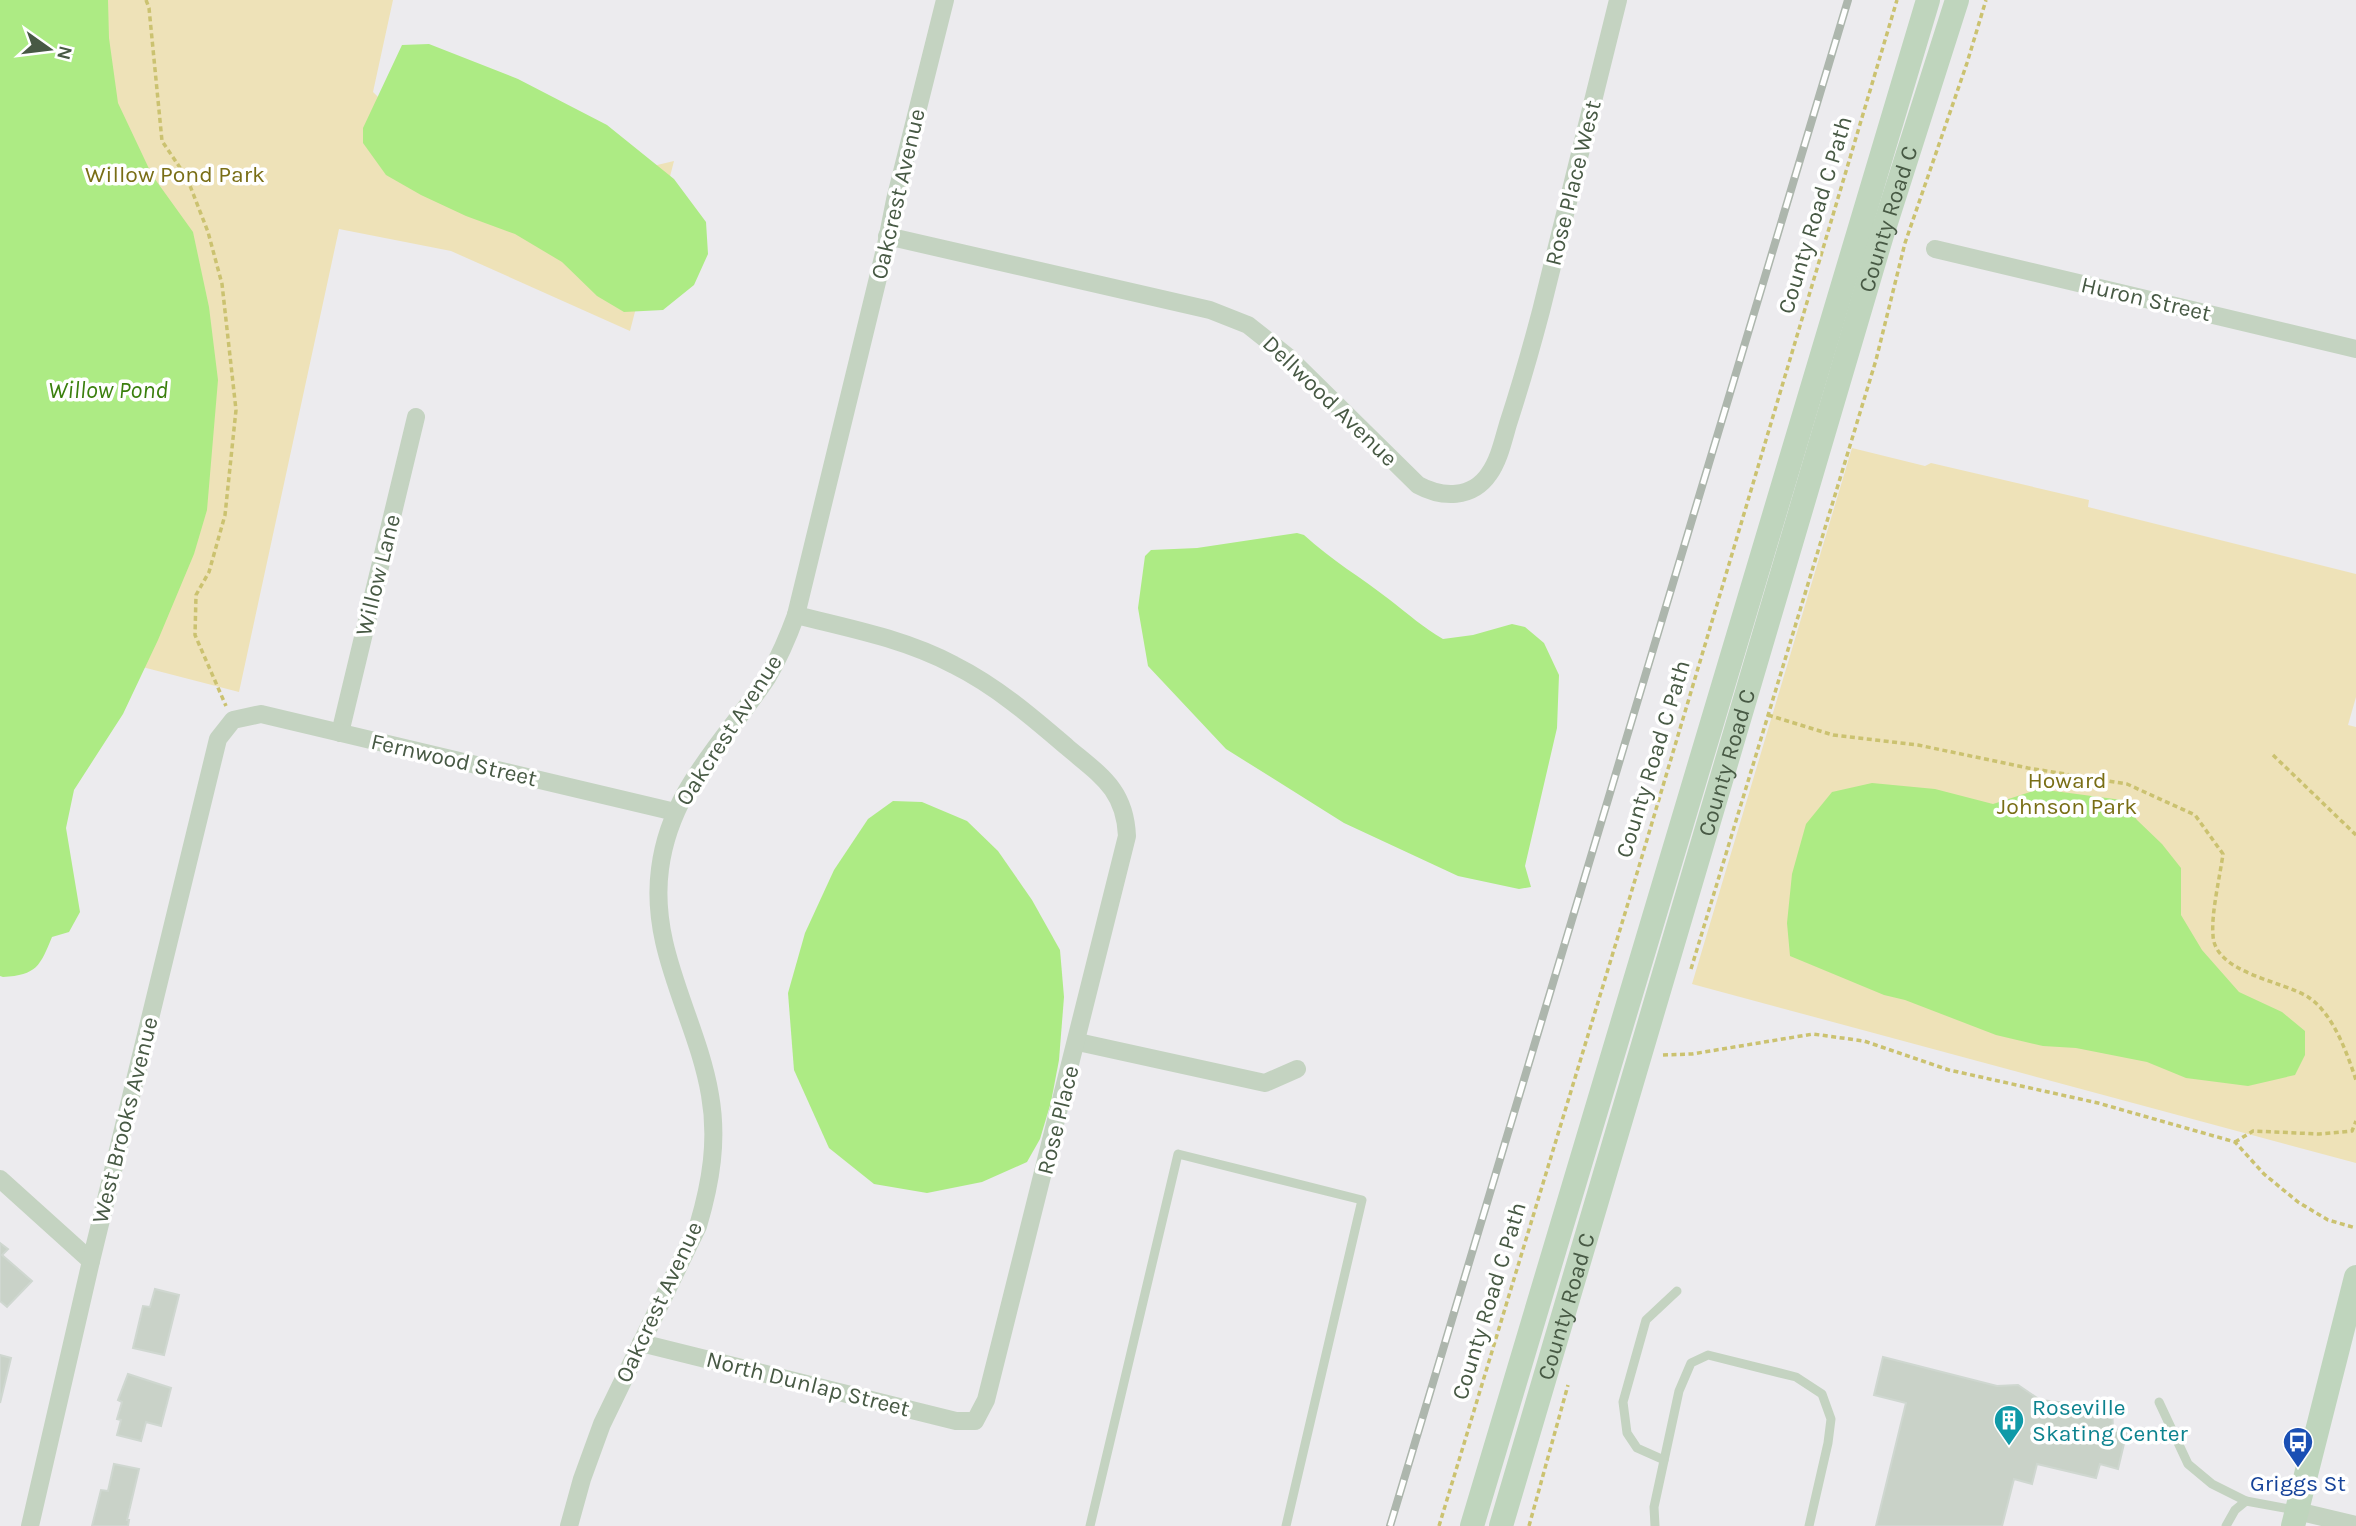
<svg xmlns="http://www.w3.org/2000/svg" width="2356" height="1526" font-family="Karla,sans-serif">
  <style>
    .green { fill: #eee2b8 }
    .water { fill: #adeb84 }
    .building { fill: #c9d2c8; stroke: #cfd7d0; stroke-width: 2 }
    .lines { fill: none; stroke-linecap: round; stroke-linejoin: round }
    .path { stroke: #cbc270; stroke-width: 3.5; stroke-dasharray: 5 3.5; stroke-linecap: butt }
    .lane { stroke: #c4d3c1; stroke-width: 9 }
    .street { stroke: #c4d3c1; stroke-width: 18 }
    .secondary { stroke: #bfd5bd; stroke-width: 24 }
    .rail-casing { stroke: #adb6ad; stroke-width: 8 }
    .rail { stroke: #fff; stroke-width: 5; stroke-dasharray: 16; stroke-linecap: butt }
    .labels { text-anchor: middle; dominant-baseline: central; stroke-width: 7; stroke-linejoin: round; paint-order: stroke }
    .park-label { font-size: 23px; fill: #796e16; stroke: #fff }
    .street-label { font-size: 23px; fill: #475944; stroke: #fff }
    .culture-label { font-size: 23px; fill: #0d838f; stroke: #fff; text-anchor: start }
    .transit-label { font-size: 23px; fill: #164399; stroke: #fff }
    .water-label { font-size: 24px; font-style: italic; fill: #3a7f0d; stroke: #fff }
  </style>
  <rect width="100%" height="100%" fill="#ecebee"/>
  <!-- green -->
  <g class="green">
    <path d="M0,0H393L373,92L413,131L590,181L674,161L630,331L451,251L339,229L239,692L65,647Z"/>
    <path d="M1852,448L1925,466L1931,463L2089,500L2088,507L2356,574V697L2348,725L2356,727V1163L1692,984Z"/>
  </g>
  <!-- water -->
  <g class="water">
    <path d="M0,0H108L109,38L118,103L152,175L193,232L209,307L218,380L207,510L194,554L158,640L123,714L74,790L66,828L80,912L69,932L52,937C40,966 37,975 3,977L0,976Z"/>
    <path d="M429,44L518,79L607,125L674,179L706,222L708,254L694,285L663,310L624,312L597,296L562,262L515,234L466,216L421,195L386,175L363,143V128L402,45Z"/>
    <path d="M1297,533L1304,535C1331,560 1362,578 1390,600C1408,614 1424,628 1443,639L1473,635L1512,624L1525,627L1544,643L1559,675L1557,728L1525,866L1531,887L1519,889L1458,876L1344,823L1226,749L1148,666L1138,608L1145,556L1151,550L1197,548Z"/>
    <path d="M1872,783L1935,789L1993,804L2039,789L2122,800L2137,820L2162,844L2181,868V915L2202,950L2239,992L2282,1012L2305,1031V1055L2295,1075L2248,1086L2186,1078L2147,1062L2076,1048L2043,1046L1996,1035L1905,1000L1884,995L1790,956L1787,923L1792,874L1806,824L1832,792Z"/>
    <path d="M893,801L922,802L967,821L998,851L1032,900L1060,950L1064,997L1059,1060L1051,1102L1040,1139L1027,1162L982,1182L927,1193L874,1184L829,1148L794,1070L788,993L805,933L834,870L868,819Z"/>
  </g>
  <!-- building -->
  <g class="building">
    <path d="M0,1243L8,1249L2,1255L32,1281L7,1307L0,1301Z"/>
    <path d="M155,1289L179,1295L164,1355L133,1348L143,1306L150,1307Z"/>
    <path d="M0,1355L11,1358L0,1403Z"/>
    <path d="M1883,1357L1997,1386L2018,1385L2040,1400L2112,1408L2113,1429L2127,1431L2118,1469L2100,1464L2096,1478L2037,1464L2032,1484L2014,1479L2002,1526H1876L1906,1403L1874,1395Z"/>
    <path d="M128,1374L171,1388L161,1426L146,1422L141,1441L117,1435L121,1420L117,1419L122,1402L118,1400Z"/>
    <path d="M114,1464L139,1469L127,1520H129L128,1526H92L101,1490L108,1491Z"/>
  </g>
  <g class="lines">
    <!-- path -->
    <g class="path">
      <path d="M146,0L149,8L162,141L187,178L208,232L222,284L236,410L225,515L209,572L196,595L195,635L226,706"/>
      <path d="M1768,715L1833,735L1918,745L2028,768L2127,784L2195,815L2223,854C2220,876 2211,914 2213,935C2214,973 2283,981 2308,997C2333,1013 2347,1053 2356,1080"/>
      <path d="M2273,755L2356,835"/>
      <path d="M1691,969L1876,360L1905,243L1967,63L1986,0"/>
      <path d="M1663,1055L1692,1054L1813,1034L1864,1041L1949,1070L2098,1103L2235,1142L2264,1174L2298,1202L2328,1220L2356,1228"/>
      <path d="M2235,1142L2253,1131L2319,1134L2352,1131L2356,1121"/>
      <path d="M1439,1526L1629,900L1897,0"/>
      <path d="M1529,1526L1568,1385"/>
    </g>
    <!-- lane -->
    <g class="lane">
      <path d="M2159,1402L2188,1464L2212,1484L2246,1501"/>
      <path d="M1664,1460L1637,1448L1627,1433L1623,1402L1646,1320L1677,1291"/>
      <path d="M1090,1526L1178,1154L1362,1200L1286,1526"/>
      <path d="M1655,1526L1654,1507L1679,1391L1691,1363L1708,1355L1796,1377L1822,1394L1831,1419L1828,1443L1809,1526"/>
      <path d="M2226,1526L2235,1510L2246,1501L2295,1510"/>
    </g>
    <!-- street -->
    <g class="street">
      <path d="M887,236L1210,310L1248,325L1287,356L1418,485C1442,498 1472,499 1489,474C1499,460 1503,441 1508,424C1520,387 1531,349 1541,311C1567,208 1592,104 1618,0"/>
      <path d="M1935,249L2356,349"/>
      <path d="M340,733L416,417"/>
      <path d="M1078,1042L1265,1083L1297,1069"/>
      <path d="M0,1179L91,1261"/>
      <path d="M641,1343L956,1421H975L986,1400L1127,836C1125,789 1100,775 1067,747C1032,717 996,686 954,665C905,639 849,628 796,615"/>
      <path d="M2297,1511L2356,1525"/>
      <path d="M30,1526L91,1261L218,739L233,720L261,714L675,812"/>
      <path d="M569,1526L582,1479L602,1424L698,1226C711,1182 718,1140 710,1095C697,1018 649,950 660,869C670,789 725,741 767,678C779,658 788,637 796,615L886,245L895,200L945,0"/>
    </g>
    <!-- secondary -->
    <g class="secondary">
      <path d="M1472,1526L1928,0"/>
      <path id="s1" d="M1501,1526L1882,235L1957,0"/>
      <path d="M2293,1526L2356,1277"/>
    </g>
    <!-- rail casing -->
    <g class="rail-casing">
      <path id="rail" d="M1390,1526L1848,0"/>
    </g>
    <!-- rail -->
    <use href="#rail" class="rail"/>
  </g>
  <!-- icons -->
  <defs>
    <g id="building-pin" transform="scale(1.575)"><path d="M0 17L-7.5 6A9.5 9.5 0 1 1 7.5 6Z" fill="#0f9aa8" stroke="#fff"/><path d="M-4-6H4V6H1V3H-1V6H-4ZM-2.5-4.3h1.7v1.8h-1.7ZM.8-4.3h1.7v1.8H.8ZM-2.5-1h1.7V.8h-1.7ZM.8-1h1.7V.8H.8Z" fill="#fff"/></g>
    <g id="bus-pin" transform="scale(1.575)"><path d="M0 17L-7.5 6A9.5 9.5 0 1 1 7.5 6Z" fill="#1a4fb4" stroke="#fff"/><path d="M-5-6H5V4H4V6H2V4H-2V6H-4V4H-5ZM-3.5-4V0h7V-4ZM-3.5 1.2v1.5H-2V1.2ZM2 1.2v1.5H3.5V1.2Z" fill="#fff"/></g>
  </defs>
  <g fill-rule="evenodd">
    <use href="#building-pin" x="2009" y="1420"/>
    <use href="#bus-pin" x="2298" y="1442"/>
  </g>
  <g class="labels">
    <!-- park labels -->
    <g class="park-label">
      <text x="175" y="174">Willow Pond Park</text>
      <text x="2067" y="780">Howard<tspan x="2067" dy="26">Johnson Park</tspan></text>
    </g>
    <!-- street labels -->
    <g class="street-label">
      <text transform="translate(1573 183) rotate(-76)">Rose Place West</text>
      <text transform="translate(898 194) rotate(-77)">Oakcrest Avenue</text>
      <text transform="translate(1815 215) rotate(-73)">County Road C Path</text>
      <text stroke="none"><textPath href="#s1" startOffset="1363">County Road C</textPath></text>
      <text transform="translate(2146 299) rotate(13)">Huron Street</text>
      <text transform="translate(1330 401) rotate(44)">Dellwood Avenue</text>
      <text transform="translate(378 575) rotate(-76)">Willow Lane</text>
      <text transform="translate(729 730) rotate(-57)">Oakcrest Avenue</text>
      <text transform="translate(1653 759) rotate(-73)">County Road C Path</text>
      <text transform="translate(454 760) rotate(13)">Fernwood Street</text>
      <text stroke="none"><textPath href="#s1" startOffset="796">County Road C</textPath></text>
      <text transform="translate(125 1120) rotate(-76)">West Brooks Avenue</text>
      <text transform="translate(1058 1120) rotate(-76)">Rose Place</text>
      <text transform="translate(1489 1301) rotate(-73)">County Road C Path</text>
      <text transform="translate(659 1302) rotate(-65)">Oakcrest Avenue</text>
      <text stroke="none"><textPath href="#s1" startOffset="229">County Road C</textPath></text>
      <text transform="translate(808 1384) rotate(14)">North Dunlap Street</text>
    </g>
    <!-- culture labels -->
    <g class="culture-label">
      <text x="2032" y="1407">Roseville<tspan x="2032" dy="26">Skating Center</tspan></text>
    </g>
    <!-- transit labels -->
    <g class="transit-label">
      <text x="2298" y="1483">Griggs St</text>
    </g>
    <!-- water labels -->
    <g class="water-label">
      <text x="108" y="390">Willow Pond</text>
    </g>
  </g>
  <!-- north arrow -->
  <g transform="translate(49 49) rotate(104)" stroke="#ffffff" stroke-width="5" paint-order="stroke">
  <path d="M0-5L12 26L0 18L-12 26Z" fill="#475944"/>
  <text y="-10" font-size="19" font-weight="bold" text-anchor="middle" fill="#475944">N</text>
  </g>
</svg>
